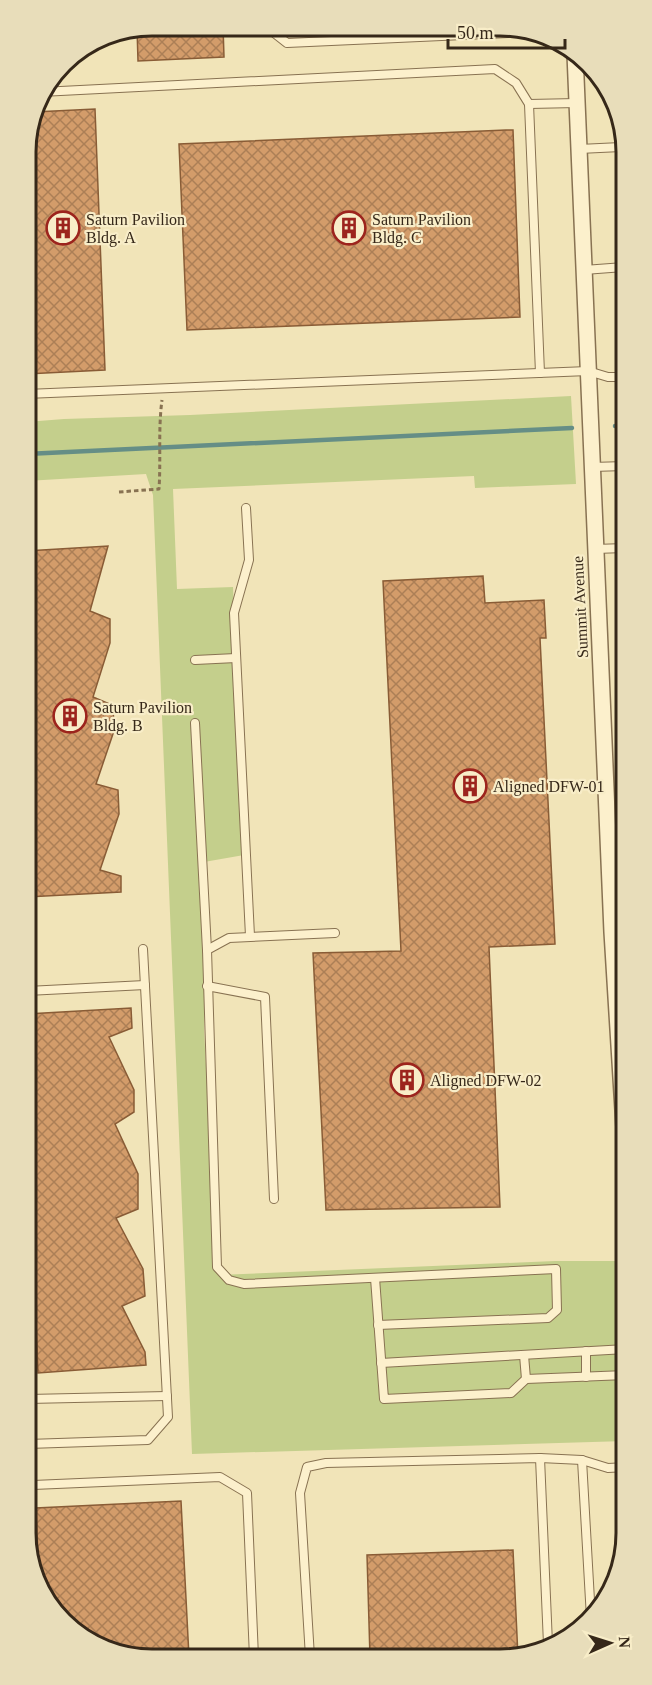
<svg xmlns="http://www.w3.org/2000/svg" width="652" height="1685" font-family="'Times New Roman',serif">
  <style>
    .grass { fill: #c4cf8c }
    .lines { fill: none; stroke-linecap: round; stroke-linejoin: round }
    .stream { stroke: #658e86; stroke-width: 4.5 }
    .building { fill: url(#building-cross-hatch); stroke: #895c36; stroke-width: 1.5 }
    .lane-casing { stroke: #887252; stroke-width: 10 }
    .street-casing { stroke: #887252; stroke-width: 18 }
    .path { stroke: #887252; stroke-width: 3; stroke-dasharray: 4.5 3; stroke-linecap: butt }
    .lane { stroke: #fcf0cc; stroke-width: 8 }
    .street { stroke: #fcf0cc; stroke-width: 15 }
    .labels { text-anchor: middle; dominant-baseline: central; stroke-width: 4.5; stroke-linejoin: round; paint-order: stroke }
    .poi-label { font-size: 16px; fill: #362819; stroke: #f8edc8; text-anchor: start }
    .street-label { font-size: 16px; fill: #362819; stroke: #f8edc8 }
    .rim { fill: none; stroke: #362819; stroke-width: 3 }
  </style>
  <defs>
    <pattern id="building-cross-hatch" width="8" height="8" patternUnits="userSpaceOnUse" patternTransform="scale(1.5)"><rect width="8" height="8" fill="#d39c6a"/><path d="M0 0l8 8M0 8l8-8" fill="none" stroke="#ac7f56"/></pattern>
  </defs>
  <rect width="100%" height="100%" fill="#f1e4b8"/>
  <!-- grass -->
  <path class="grass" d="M571,396L576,484L475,488L474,476L173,489L177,589L233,587L244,855L204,862V1031L218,1275L555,1261H626V1441L192,1454L153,495L146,474L26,481V422L64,419L190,415Z"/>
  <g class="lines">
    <!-- stream -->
    <g class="stream">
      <path d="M615,426H624"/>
      <path d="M26,454L572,428"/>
    </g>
  </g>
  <!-- building -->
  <g class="building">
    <path d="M152,26H223L224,57L138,61L137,28Z"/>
    <path d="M95,109L105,370L26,374V143L34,112Z"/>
    <path d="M506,130H513L520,317L187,330L179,144Z"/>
    <path d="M108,546L90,611L110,619V643L93,697L112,705L115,728L96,784L118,790L119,814L100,870L121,876V892L27,897L26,551Z"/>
    <path d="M483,576L485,603L544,600L546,638H540L555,944L489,947L500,1207L326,1210L313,953L401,951L383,581Z"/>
    <path d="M131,1008L132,1028L109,1037L134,1090V1112L115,1124L138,1174V1209L116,1218L143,1269L145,1296L122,1306L145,1352L146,1365L38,1373L27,1089V1014Z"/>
    <path d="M181,1501L189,1657H127L62,1622L39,1579L36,1508Z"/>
    <path d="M513,1550L518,1657H370L367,1555Z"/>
  </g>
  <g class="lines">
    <!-- lane casing -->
    <g class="lane-casing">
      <g id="lane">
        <path d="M273,26V32L287,43L508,33L515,28"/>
        <path d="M41,92L495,69L516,83L529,104L577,103"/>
        <path d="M529,104L540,373"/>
        <path d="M579,149L621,147L620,119"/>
        <path d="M584,270L624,267"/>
        <path d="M26,394L588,371L608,377H624"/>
        <path d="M592,467L625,466"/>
        <path d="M246,508L249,560L234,613L250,936"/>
        <path d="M595,549L625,548"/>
        <path d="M195,660L236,658"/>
        <path d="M195,723L207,950"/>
        <path d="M609,864L625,863"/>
        <path d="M335,933L229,938L207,950L217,1267L229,1280L244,1284L556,1269L557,1310L548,1318L378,1325"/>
        <path d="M207,986L265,997L274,1199"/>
        <path d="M27,991L145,985"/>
        <path d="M375,1278L384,1399L511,1393L526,1379L626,1375"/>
        <path d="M586,1351V1377"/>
        <path d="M524,1355L526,1379"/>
        <path d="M381,1363L626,1349"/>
        <path d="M28,1399L167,1396"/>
        <path d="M28,1444L148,1440L168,1417L143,949"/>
        <path d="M540,1458L548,1644"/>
        <path d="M582,1460L591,1618"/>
        <path d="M28,1489L33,1485L220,1477L247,1493L254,1657"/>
        <path d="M310,1657L300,1493L307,1467L326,1463L540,1458L582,1460L608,1468L626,1467"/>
      </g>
    </g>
    <!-- street casing -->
    <g class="street-casing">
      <path id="street" d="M575,54L612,932L626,1159"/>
    </g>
    <!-- path -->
    <path class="path" d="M119,492L159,489C161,459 158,430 162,400"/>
    <!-- lane -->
    <use href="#lane" class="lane"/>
    <!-- street -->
    <use href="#street" class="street"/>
  </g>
  <!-- icons -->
  <defs>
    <g id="building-ring" transform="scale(1.725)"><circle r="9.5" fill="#f8edc8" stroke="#9c241d" stroke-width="1.5"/><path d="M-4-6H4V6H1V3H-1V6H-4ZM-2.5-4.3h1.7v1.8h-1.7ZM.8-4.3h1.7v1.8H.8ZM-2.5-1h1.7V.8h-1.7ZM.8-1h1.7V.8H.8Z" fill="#9c241d"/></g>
  </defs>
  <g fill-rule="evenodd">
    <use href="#building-ring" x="63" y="228"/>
    <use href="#building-ring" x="349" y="228"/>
    <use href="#building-ring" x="70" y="716"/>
    <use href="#building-ring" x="470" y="786"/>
    <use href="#building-ring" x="407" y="1080"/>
  </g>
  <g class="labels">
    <!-- poi labels -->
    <g class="poi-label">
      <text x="86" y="219">Saturn Pavilion<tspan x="86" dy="18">Bldg. A</tspan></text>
      <text x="372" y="219">Saturn Pavilion<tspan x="372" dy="18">Bldg. C</tspan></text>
      <text x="93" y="707">Saturn Pavilion<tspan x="93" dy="18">Bldg. B</tspan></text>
      <text x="493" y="786">Aligned DFW-01</text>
      <text x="430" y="1080">Aligned DFW-02</text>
    </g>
    <!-- street labels -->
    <g class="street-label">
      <text transform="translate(580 607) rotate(-93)">Summit Avenue</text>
    </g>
  </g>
  <!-- crop -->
  <path d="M0 0H652V1685H0ZM152 36H500A116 116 0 0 1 616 152V1533A116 116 0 0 1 500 1649H152A116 116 0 0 1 36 1533V152A116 116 0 0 1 152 36Z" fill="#e8ddba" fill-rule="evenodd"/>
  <path class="rim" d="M152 36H500A116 116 0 0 1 616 152V1533A116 116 0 0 1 500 1649H152A116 116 0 0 1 36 1533V152A116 116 0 0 1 152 36Z"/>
  <!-- north arrow -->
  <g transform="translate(610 1643) rotate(87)" stroke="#f8edc8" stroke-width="4.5" paint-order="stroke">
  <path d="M0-4.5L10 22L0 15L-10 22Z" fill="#362819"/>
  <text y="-9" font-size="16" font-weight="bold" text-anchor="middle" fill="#362819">N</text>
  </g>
  <!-- scale -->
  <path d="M448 39v9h117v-9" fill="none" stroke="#362819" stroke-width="3"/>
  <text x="457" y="39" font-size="18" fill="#362819" stroke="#f8edc8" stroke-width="4.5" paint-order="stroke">50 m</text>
</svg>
